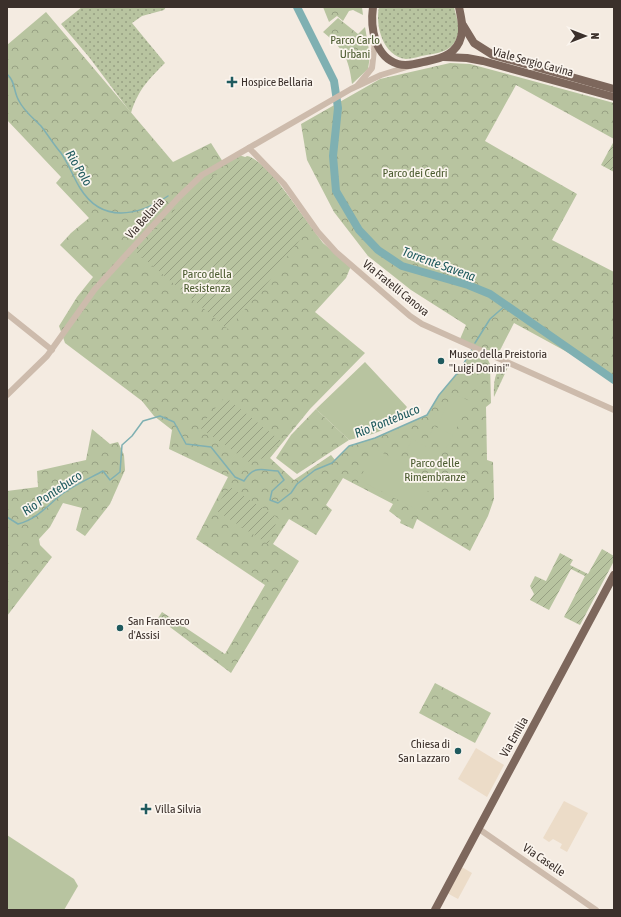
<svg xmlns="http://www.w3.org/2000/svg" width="621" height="917" font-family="'Asap Condensed',sans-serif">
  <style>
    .grass { fill: url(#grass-dots) }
    .forest { fill: url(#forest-crowns) }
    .garden { fill: url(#garden-furrows) }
    .pitch { fill: #b8c4a0 }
    .plaza { fill: #ecdcc8 }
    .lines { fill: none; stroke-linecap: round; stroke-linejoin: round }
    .stream { stroke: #7fb0b2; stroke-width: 1.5 }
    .river { stroke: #7fb0b2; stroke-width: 8 }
    .minor { stroke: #cdbbac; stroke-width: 6 }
    .major { stroke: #7d675c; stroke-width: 8 }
    .poi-dot { fill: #1f5a5e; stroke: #fbf5ee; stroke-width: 1.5 }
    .labels { text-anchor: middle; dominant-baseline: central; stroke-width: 3.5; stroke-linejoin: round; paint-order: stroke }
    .park-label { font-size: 12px; fill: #4a5a2e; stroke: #fbf5ee }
    .street-label { font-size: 12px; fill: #3b302b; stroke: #fbf5ee }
    .poi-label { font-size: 12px; fill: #3b302b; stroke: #fbf5ee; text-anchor: start }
    .water-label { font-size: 13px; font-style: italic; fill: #1f5a5e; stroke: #fbf5ee }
  </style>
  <defs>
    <pattern id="grass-dots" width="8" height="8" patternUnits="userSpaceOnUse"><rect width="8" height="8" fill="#b8c4a0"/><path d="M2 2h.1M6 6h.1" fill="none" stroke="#97a083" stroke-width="1.8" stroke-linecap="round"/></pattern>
    <pattern id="forest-crowns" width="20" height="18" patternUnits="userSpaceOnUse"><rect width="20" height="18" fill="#b8c4a0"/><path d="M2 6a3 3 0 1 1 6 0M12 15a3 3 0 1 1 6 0" fill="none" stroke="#97a083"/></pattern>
    <pattern id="garden-furrows" width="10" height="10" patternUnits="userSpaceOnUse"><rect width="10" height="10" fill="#b8c4a0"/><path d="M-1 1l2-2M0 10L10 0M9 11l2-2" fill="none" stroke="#97a083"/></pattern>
  </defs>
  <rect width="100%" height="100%" fill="#f4ebe1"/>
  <!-- grass -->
  <g class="grass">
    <path d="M82,7H166L164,10L142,16L132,23L165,63C148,80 138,90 131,113L89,57L61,24Z"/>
    <path d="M379,7H454C456,16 461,28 457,37C452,51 440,53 427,55C420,56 412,59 406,59C383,56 375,26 379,7Z"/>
    <path d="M504,365L508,367L494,397C494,386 493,372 504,365Z"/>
  </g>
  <!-- forest -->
  <g class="forest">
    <path d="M323,7H362L363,15L353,10L349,11L343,21L337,16L329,22Z"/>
    <path d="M46,12L173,162L211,143L223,162L239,155L251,159L261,165L275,178L323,243L351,266L346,278L315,312L365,353L310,409L270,458L294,480L331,455L335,460L349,446L375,438L427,415L439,395L460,370L472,350L486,356L490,364L491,403L486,407L487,460L493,462L494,499L488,516L470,551L417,519L413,529L400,523L401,520L389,511L393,504L343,478L326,505L332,510L316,535L289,519L273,544L299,561L231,673L158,618L162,612L225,654L265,585L196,539L228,477L169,449L172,430L154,416L142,401L65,343L59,326L77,297L93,277L60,245L71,233L89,218L56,183L61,177L7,120V45Z"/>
    <path d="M338,18L358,34L365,27L370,56L368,69L352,84C349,58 343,48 323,32Z"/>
    <path d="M450,63L470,64L614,103V139L516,85L485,141L577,194L552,240L614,272V379L575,352L598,369L514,323L496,358L460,339L466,325L411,290L368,256L334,212L307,160L301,124L380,79Z"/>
    <path d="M316,409L349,440L297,474L276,458L291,435Z"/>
    <path d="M92,429L110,444L118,442L124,455L125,470L110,504L85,536L76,530L82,508L63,503L50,527L39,539L40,545L52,557L7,616V491L38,487L37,471L86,460Z"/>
    <path d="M435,683L491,713L475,743L419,713Z"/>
  </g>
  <!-- garden -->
  <g class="garden">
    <path d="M614,141V172L601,165Z"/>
    <path d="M247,156C266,160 298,210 310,226L269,281L228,329L136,252L195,188Z"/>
    <path d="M225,397L281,441L271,456L249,462L199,427Z"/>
    <path d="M230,487L278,518L268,544L214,509Z"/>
    <path d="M602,549L614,556V561L580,625L564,617L585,576L571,569L549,610L530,600L534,594L530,586L535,576L546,581L560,553L573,560L570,565L588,574Z"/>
  </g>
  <!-- pitch -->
  <g class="pitch">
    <path d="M365,362L407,407C388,432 378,433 349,440L316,409Z"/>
    <path d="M452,393L470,401L455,431L439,423Z"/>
    <path d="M434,426L453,435L446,448L428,439Z"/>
    <path d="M412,439L435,451L429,463L406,452Z"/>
    <path d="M375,449L434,479L418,510L359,480Z"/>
    <path d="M7,835L74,879L78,886L64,910H7Z"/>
  </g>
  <!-- plaza -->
  <g class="plaza">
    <path d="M476,748L504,765L487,797L458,779Z"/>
    <path d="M564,801L588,813L567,852L560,848L562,844L553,839L549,842L543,838Z"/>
    <path d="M460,866L472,873L458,899L447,893Z"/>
  </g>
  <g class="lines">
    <!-- stream -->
    <g class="stream">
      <path d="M7,74C16,82 13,91 19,101C24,111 33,118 41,126C48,135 54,145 61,153C69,164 73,177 80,188C102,224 138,216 168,196"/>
      <path d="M475,343L490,319L506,305"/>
      <path d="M7,517L18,524C37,519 47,506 62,494C74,485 90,478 103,471L110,480L120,472L122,445L132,436L143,421L160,416L174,422L186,444L211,447L235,477L244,481C254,465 261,470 278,471L284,480L272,491L270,500L278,503L291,493L297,484L315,470L332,463L349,446L375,438L427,415L439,395L460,370L472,349"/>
    </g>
    <!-- river -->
    <path class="river" d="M297,7L334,81L338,108L333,156L336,191L359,230L378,250L402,266L468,285L490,294L614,380"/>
    <!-- minor -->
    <g class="minor">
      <path d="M358,85L372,68L375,41"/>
      <path d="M249,148L284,184L318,232L336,252L410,316L422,324L614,410"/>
      <path d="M7,314L52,350"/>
      <path d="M7,395L47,356L95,289L179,197L202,175L351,89L381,75L410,66"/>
      <path d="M479,829L596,910"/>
    </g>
    <!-- major -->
    <g class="major">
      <path d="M373,7C370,28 375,57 398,64C408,67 419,63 428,61C443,58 457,53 461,37C464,28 461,17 459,7"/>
      <path d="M463,25L474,43L493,55L614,89"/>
      <path d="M444,57L467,58L483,61L614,97"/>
      <path d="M435,910L614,575"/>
    </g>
  </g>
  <!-- markers -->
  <g class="poi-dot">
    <path d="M230 76h4v4h4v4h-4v4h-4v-4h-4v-4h4z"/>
    <circle cx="441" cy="361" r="4"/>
    <circle cx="120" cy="628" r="4"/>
    <circle cx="458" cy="751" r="4"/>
    <path d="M144 803h4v4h4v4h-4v4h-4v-4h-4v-4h4z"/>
  </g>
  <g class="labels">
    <!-- park labels -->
    <g class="park-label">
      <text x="355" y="40">Parco Carlo<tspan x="355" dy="14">Urbani</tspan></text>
      <text x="415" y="173">Parco dei Cedri</text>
      <text x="207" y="274">Parco della<tspan x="207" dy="14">Resistenza</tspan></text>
      <text x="435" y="463">Parco delle<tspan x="435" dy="14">Rimembranze</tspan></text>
    </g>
    <!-- street labels -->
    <g class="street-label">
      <text transform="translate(533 62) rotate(15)">Viale Sergio Cavina</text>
      <text transform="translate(145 218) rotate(-48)">Via Bellaria</text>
      <text transform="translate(396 288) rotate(39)">Via Fratelli Canova</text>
      <text transform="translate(514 737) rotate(-60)">Via Emilia</text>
      <text transform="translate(544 860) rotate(34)">Via Caselle</text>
    </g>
    <!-- poi labels -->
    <g class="poi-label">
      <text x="241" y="82">Hospice Bellaria</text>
      <text x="449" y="354">Museo della Preistoria<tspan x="449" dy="14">"Luigi Donini"</tspan></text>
      <text x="128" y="621">San Francesco<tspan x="128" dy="14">d'Assisi</tspan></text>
      <text x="450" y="744" text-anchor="end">Chiesa di<tspan x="450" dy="14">San Lazzaro</tspan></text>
      <text x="155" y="809">Villa Silvia</text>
    </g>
    <!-- water labels -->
    <g class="water-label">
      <text transform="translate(79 168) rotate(59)">Rio Polo</text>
      <text transform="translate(439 264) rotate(20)">Torrente Savena</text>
      <text transform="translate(387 421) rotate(-22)">Rio Pontebuco</text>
      <text transform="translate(52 493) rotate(-34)">Rio Pontebuco</text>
    </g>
  </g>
  <!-- border -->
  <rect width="621" height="917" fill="none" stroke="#3b302b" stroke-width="16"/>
  <!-- north arrow -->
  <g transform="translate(585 36) rotate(90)" stroke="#fbf5ee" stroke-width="3" paint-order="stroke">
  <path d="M0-3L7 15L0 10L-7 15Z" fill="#3b302b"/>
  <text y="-6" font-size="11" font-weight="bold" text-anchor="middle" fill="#3b302b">N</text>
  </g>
</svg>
